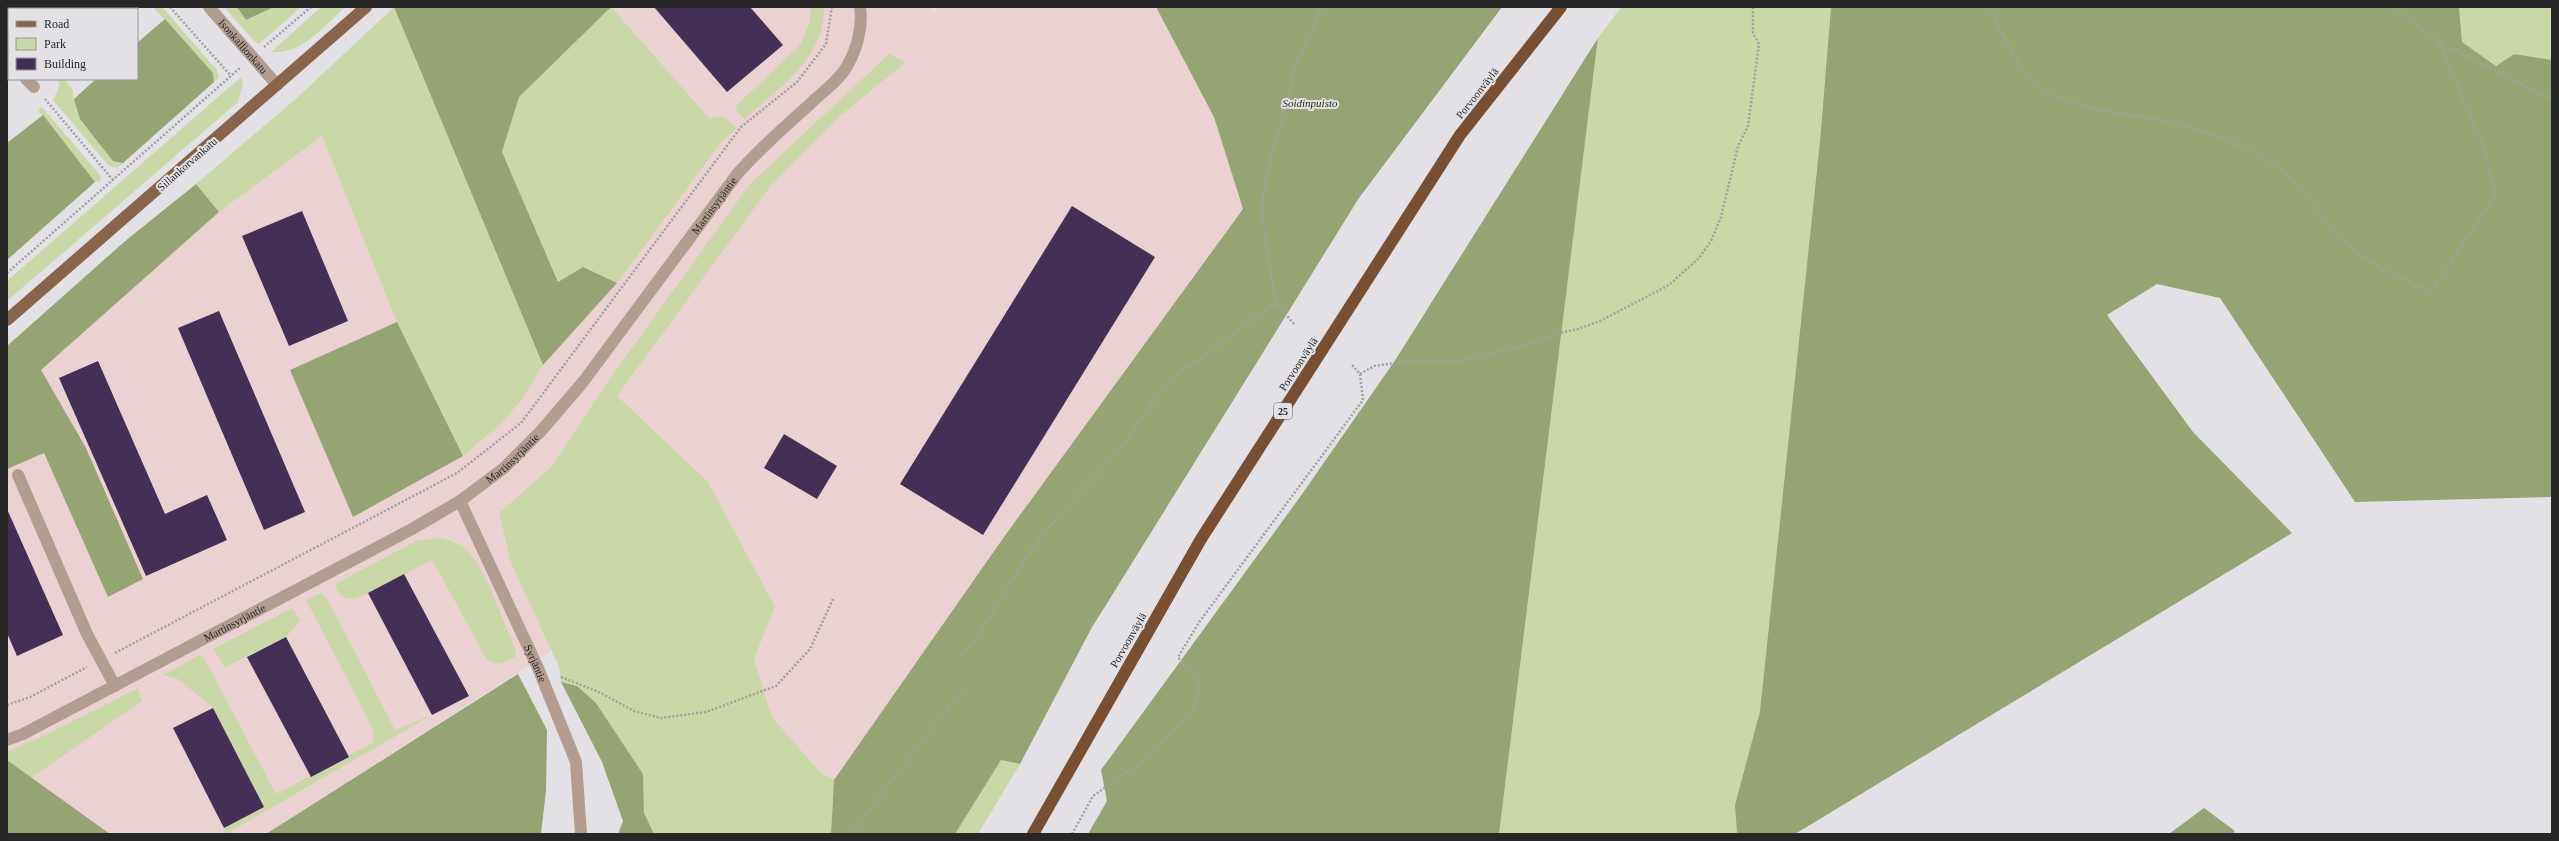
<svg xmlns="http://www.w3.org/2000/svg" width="2559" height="841" font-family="'Times New Roman',serif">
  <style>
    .industrial { fill: #ecd1d2 }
    .green { fill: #c9d8a6 }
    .forest { fill: #96a474 }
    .building { fill: #442f56 }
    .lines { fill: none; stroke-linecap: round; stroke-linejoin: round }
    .path { stroke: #a2a0a3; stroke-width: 2.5; stroke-dasharray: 2 2; stroke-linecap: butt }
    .minor { stroke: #b29d90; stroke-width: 12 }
    .major { stroke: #88644c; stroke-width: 12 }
    .highway { stroke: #784f33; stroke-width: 12 }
    .labels { text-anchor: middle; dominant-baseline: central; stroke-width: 4; stroke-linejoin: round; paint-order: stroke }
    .shield { fill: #e3e1e5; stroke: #5f5f61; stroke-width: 1 }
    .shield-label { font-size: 10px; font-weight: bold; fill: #272728 }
    .street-label { font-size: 11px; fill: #272728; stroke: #e3e1e5 }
    .park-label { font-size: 11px; font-style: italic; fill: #252e07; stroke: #e3e1e5 }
  </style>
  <rect width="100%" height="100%" fill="#e3e1e5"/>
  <!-- industrial -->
  <path class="industrial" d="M415,7H929L934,12L939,7H1156L1214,117L1243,209L1004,537L834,780L820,772L772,717L754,659L775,607L553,465L499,513L511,563L552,651L266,834H110L7,760V465L41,370L219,212L322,136L462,456L502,423L523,398L543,365L411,49Z"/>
  <!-- green -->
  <g class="green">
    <path d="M153,7H162L216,69L219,77L214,82L213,73Z"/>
    <path d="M224,7H237L246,20L274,7H301L259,44L254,41Z"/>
    <path d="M321,7H345C324,26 302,55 271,52Z"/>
    <path d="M394,7L543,365L523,398L502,423L463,456L397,322L322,136L219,212L196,184L299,96Z"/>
    <path d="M611,7L710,119C723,113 727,119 737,128L722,141L617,283L583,267L558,282L502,152L519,97Z"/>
    <path d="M811,7H824C825,59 780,87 745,119L736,111L737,105L801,44L810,21Z"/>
    <path d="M1621,7H1831L1820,141L1760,711L1735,805L1737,834H1499L1598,38Z"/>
    <path d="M2459,7H2552V60L2514,54L2496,66L2462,42Z"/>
    <path d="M889,54L906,62L840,116L769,188L617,396L708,482L775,607L754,659L772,717L820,772L834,780L831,834H654L644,813L643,774L596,703L577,686L561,682L559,667L511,563L499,513L553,465L604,387L749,185Z"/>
    <path d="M241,77L243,83L238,102L7,301V281Z"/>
    <path d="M57,79H64L72,88L74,99L113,161L123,163L117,168L108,165L53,100L60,85Z"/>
    <path d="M42,107L100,175L101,181L95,182L38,110Z"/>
    <path d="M439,538C449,540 459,543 467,550C483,564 507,629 516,652L515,657L499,664L487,660L434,563L430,561C412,569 368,598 350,599C344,599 339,593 336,588L337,583L416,541Z"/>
    <path d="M320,593L327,598L395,730L432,715L226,834L224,828L264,807L213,708L178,679L163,675L199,655L204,658L276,794L374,742L372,727L306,600Z"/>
    <path d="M292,608L300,620L286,637L225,667L213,649Z"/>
    <path d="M138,688L142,701L31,778L7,760V752L41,737Z"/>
    <path d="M1001,760L1020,764L978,834H955Z"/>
  </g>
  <!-- forest -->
  <g class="forest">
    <path d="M237,7H274L246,20Z"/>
    <path d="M394,7H611L519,97L502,152L558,282L583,267L617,283L543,365Z"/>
    <path d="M1156,7H1502L1359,198L1091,629L1020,764L1001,760L955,834H831L834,780L1004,537L1243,209L1214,117Z"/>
    <path d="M1831,7H2459L2462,42L2496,66L2514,54L2552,60V497L2355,502L2220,298L2157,284L2107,315L2193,432L2292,533L1795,834H1737L1735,805L1760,711L1820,141Z"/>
    <path d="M165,19L213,73L214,82L123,163L113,161L80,119L74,99L96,79H137V43Z"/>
    <path d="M1598,38L1499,834H1088L1107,801L1101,770L1300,497L1394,362Z"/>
    <path d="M43,115L95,182L7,260V143Z"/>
    <path d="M196,184L219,212L41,370L86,448L143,579L108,597L44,453L7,469V346L124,242Z"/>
    <path d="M397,322L463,456L353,517L290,370Z"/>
    <path d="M518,674L547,730L546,791L541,834H266Z"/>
    <path d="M561,682L577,686L596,703L643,774L644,813L654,834H618L623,821L602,762Z"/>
    <path d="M7,760L110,834H7Z"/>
    <path d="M2204,808L2235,831L2233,834H2169Z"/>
  </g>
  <!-- building -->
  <g class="building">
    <path d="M654,7H750L783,45L727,92Z"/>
    <path d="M1072,206L1155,257L983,535L900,484Z"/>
    <path d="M302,211L348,321L289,346L242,236Z"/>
    <path d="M219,311L305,512L264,530L178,328Z"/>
    <path d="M98,361L165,514L207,495L227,540L146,576L59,378Z"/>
    <path d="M784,434L837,466L817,499L764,468Z"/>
    <path d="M7,509L63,635L17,656L7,633Z"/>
    <path d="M404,574L469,696L432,715L368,593Z"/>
    <path d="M286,637L349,757L311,777L247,657Z"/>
    <path d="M213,708L264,807L224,828L173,728Z"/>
  </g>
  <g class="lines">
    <!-- path -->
    <g class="path">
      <path d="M170,7L231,76"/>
      <path d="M1989,7C2003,32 2014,65 2037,84C2072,114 2134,112 2178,124C2212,133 2245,146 2275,165C2297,178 2320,218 2339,237C2365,263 2398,276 2430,292L2497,193L2482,144L2439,42"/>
      <path d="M2393,7L2439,42L2552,100"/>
      <path d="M264,47L311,7"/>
      <path d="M45,99L113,180"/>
      <path d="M7,273L241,67"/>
      <path d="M1294,324L1276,303L1261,210L1269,166L1296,66L1322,7"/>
      <path d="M1360,374L1374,366L1409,361L1454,362L1538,342L1554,334L1578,329L1600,321L1669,285L1699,258L1711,241L1721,217L1738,146L1748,126L1759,44L1753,33V7"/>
      <path d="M115,653L457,473L521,423L741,127L797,82L826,44L832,7"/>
      <path d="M961,656L975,642L1030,551L1061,513L1122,448L1166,383L1276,303"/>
      <path d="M561,677L601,693L634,711L661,718L706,712L776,686L810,649L833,599"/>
      <path d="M7,705L30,697L87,667"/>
      <path d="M851,834L965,686"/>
      <path d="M1072,834L1093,796L1147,758L1195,707L1199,689L1197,674L1185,667L1178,657L1200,621L1363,400L1360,374L1352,365"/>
    </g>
    <!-- minor -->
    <g class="minor">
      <path id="s1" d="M209,7L277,85"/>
      <path d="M7,59L9,61"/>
      <path d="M26,79L34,87"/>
      <path d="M18,475L87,634L115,686"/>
      <path id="s2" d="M460,501L538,668L576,762L581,834"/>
      <path id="s3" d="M7,740L23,734L412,529L460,501L504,468L541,431L583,382L738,173C760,149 784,127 809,105C821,93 839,81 847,66C857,50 863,25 860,7"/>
    </g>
    <!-- major -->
    <path class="major" d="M7,320L366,7"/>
    <!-- highway -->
    <path class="highway" d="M1033,834L1201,539L1460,135L1561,7"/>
  </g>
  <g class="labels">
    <!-- shield labels -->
    <rect class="shield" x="1274" y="403" width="18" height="16" rx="3"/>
    <g class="shield-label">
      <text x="1283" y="411">25</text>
    </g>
    <!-- street labels -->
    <g class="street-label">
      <text stroke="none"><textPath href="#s1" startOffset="52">Isonkallionkatu</textPath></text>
      <text transform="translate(1477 93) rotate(-52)">Porvoonväylä</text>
      <text transform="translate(187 164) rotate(-41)">Sillankorvankatu</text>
      <text stroke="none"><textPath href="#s3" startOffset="904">Martinsyrjäntie</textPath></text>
      <text transform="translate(1298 364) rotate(-57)">Porvoonväylä</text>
      <text stroke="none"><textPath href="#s3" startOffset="580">Martinsyrjäntie</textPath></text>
      <text stroke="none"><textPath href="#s3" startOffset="256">Martinsyrjäntie</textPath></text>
      <text transform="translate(1128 640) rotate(-60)">Porvoonväylä</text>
      <text stroke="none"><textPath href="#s2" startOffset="179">Syrjäntie</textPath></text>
    </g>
    <!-- park labels -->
    <g class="park-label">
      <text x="1310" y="103">Soidinpuisto</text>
    </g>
  </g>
  <!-- border -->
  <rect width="2559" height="841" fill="none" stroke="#272728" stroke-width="16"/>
  <!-- legend -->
  <rect x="8" y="8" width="130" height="72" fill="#e3e1e5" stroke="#989799"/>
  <rect x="16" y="21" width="20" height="6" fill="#88644c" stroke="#989799"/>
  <text x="44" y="28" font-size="12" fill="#272728">Road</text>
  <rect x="16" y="38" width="20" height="12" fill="#c9d8a6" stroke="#989799"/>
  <text x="44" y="48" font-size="12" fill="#272728">Park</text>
  <rect x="16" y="58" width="20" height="12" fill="#442f56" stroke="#989799"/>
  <text x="44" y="68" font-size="12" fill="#272728">Building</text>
</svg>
